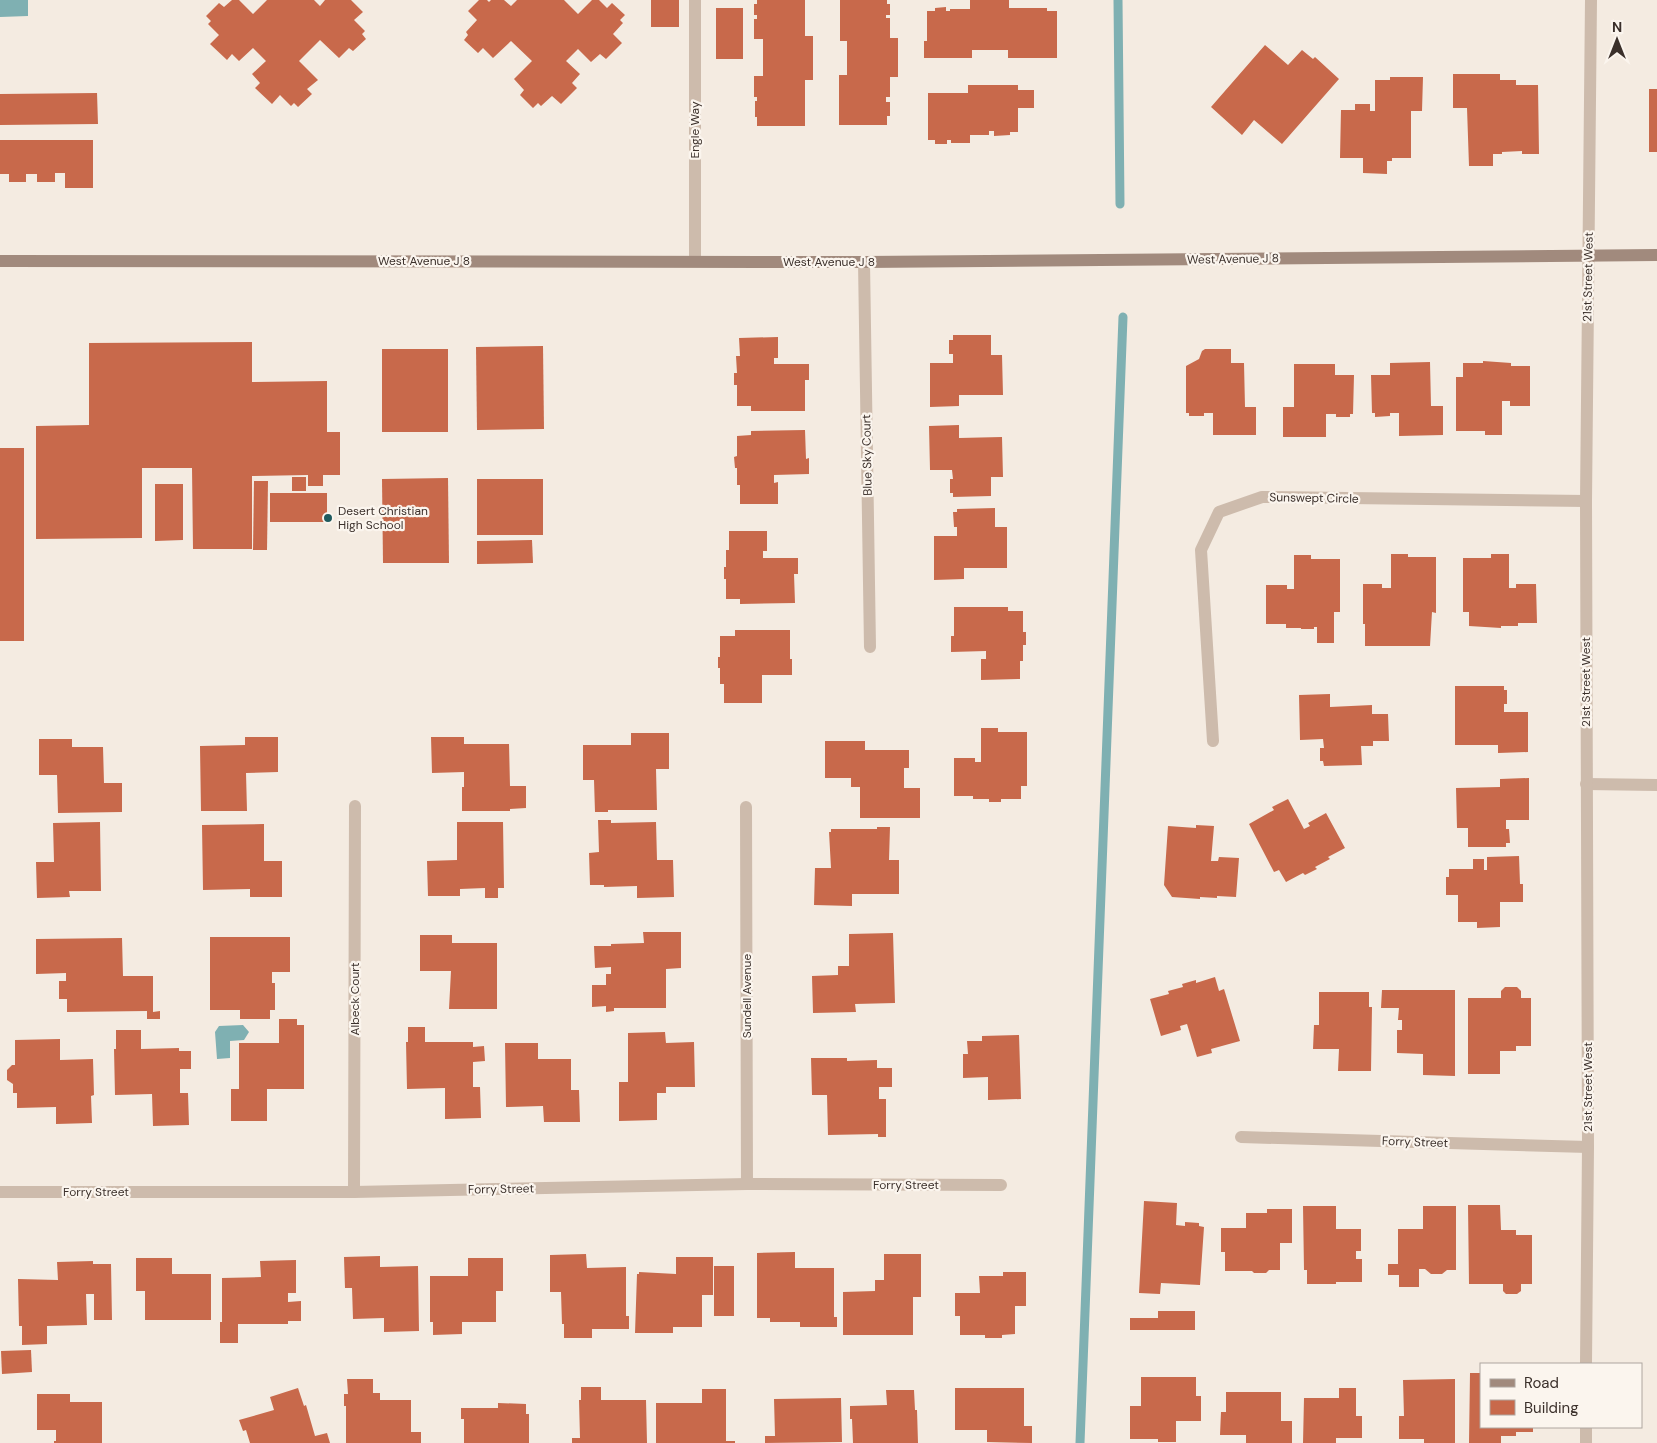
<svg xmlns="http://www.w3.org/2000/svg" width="1657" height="1443" font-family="'DM Sans',sans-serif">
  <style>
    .water { fill: #7fb0b2 }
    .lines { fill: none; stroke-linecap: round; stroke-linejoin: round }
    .stream { stroke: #7fb0b2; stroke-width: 9 }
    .building { fill: #c8694b }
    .street { stroke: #cdbbac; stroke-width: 12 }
    .secondary { stroke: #a18a7d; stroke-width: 12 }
    .poi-dot { fill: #1f5a5e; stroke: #fbf5ee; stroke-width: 2 }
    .labels { text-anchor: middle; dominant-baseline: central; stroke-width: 4.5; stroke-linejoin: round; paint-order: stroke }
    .street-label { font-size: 12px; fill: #3b302b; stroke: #fbf5ee }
    .poi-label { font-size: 12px; fill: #3b302b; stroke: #fbf5ee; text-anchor: start }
  </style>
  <rect width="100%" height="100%" fill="#f4ebe1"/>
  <!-- water -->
  <g class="water">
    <path d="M0,0H28V16L0,17Z"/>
    <path d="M243,1025L249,1032L244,1040L230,1041V1058L217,1059L215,1032L219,1026Z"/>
  </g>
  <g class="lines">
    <!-- stream -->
    <g class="stream">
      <path d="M1118,0L1120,204"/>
      <path d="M1080,1443L1123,317"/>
    </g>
  </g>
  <!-- building -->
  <g class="building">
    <path d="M232,0H239L253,14L267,0H314L320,6L325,0H351L363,12L354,20L365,31L362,34L366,39L353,51L349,48L339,58L320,40L299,61L318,80L307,89L312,94L298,107L294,103L291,106L280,95L272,104L255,88L260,83L252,74L266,61L253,48L239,61L232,54L227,60L210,44L219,35L208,24L211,21L206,16L219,3L224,7Z"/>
    <path d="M479,0H487L489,2L491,0H504L511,6L517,0H564L578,14L592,0H599L607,8L612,3L625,15L620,20L623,23L613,34L622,43L606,59L600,54L591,62L578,49L566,61L580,74L572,83L577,88L561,104L552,96L541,106L538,103L533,108L520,95L524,90L514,79L532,61L511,41L493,58L483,48L478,53L464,40L468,35L466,32L477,20L468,11Z"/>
    <rect x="651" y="0" width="28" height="27"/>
    <path d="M757,0H805V36H813V80H805V126H757V117H755V101H757V97H754V76H763V39H754V19H757V15H754V4H757Z"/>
    <path d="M840,0H887V4H890V15H886V18H890V38H898V77H890V97H886V102H890V116H887V125H839V75H847V41H840Z"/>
    <path d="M970,0H1009V8H1047V11H1057V58H1008V50H972V58H924V41H927V11H935V8L946,7V11H950V9H970Z"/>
    <rect x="716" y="8" width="27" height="51"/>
    <path d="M1265,45L1288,65L1302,50L1313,59L1315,57L1339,79L1282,144L1254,120L1242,135L1211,107Z"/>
    <path d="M1453,74H1500V80H1516V85H1538L1539,154H1522V151L1502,152V154H1493V166H1469L1467,108H1453Z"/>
    <path d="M1390,77H1423L1422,111H1411V158H1392V161H1387V174L1363,173V158H1340L1341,110H1355V104H1370V111H1375V80H1390Z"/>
    <path d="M968,85H1018V90H1034V108H1018V132H1010V135L994,136V131H989V135H970V143H951V140H947V144H935V140H928V93H968Z"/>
    <rect x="1649" y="89" width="8" height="63"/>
    <path d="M97,93L98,124L0,125V94Z"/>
    <path d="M0,140H93V188H65V173H55V182H37V174H26V182H9V174H0Z"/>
    <path d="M953,335H991V355H1002L1003,395H959V406L930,407V363H953V354H949V340H953Z"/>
    <path d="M778,337V358H774V364H809V380H805V411H751V406H737V385H734V373H737L736,356H740L739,338Z"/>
    <path d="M252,342V382L327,381V432H340V475H323V486H308V475L252,476V549H193L192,468H142V538L36,539V426L89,425V343Z"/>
    <path d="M543,346L544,429L477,430L476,347Z"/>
    <rect x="382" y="349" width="66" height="83"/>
    <path d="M1205,349H1231V363H1244L1245,407H1256V435H1213V413H1204V416H1189V413H1186V366L1199,359L1202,351Z"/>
    <path d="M1483,361L1511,363V366H1530V406H1510V401H1502V435H1485V431H1456V377H1463V363H1483Z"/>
    <path d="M1430,362L1431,406H1443V435L1399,436V413H1390V416L1375,417V413H1372L1371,375H1390V363Z"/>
    <path d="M1294,364H1335V375H1354L1353,414H1350V417H1336V414H1326V437H1283V407H1294Z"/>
    <path d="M959,425V438L1002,437L1003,477H991V496L953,497V493H950V479H953L952,470H930L929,426Z"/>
    <path d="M805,430L806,459L809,458V474L774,475V483L778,482V504H740V485H737V468H735L734,457L737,456V436L751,435V431Z"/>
    <rect x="0" y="448" width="24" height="193"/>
    <rect x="292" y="477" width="14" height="14"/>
    <path d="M448,478L449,563H383L382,479Z"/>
    <rect x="477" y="479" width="66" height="56"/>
    <path d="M254,481H268L267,550H253Z"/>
    <path d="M155,484H183V540L155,541Z"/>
    <rect x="270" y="493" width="57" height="29"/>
    <path d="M995,508V527H1007V568H964V579L934,580V536H957V527H954L953,512H957V509Z"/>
    <path d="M729,531H767V551H763V558H798V574H794L795,603L740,604V599H726V579H724V567H726V550H729Z"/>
    <path d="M532,540L533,563L477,564V541Z"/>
    <path d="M1391,554H1408V557H1436V613L1432,612L1430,646H1365V624H1363V584H1382V588H1391Z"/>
    <path d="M1491,554H1509V588H1516V584H1536L1537,623H1518V626H1501V628L1469,626V612H1463V558H1491Z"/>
    <path d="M1294,555H1311V559H1340V612H1334V643H1317V627H1314V629H1301V628H1286V624H1266V585H1287V589H1294Z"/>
    <path d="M954,607H1008V611H1023V632H1026V645H1023V661H1020V679L981,680V659H986V651L951,652V636H954Z"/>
    <path d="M735,630H790V659H792V675H762V703H724V684H720V668H718V657H720V636H735Z"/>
    <path d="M1455,686H1504V690H1507V704H1504V712H1528V752L1498,753V745H1455Z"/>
    <path d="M1330,694V707L1372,705V714H1388L1389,741H1373V746H1361L1362,765L1324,766L1323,761H1320V748H1324L1323,739L1300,740L1299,695Z"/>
    <path d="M981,728H998V732H1027V786H1021V799H1001V802H989V799H973V796H954V758H975V762H981Z"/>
    <path d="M631,733H669V769H656L657,810H608V812H595L594,780H583V745H631Z"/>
    <path d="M245,737H278V772L246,773L247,811H201L200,746L245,745Z"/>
    <path d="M431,737H464V744H509L510,786H526V808L510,809V811H462V787H464V772L432,773Z"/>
    <path d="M39,739H72V747H103L104,783H122V812L58,813L57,775H39Z"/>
    <path d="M825,741H865V750H909V768H904V788H920V818H860V787H851V778H825Z"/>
    <path d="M1529,778V820H1506V829H1509L1510,843H1506V847H1468V828H1457L1456,788L1500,787V779Z"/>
    <path d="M1288,799L1304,829L1310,826L1308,823L1326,813L1345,848L1328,857L1330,859L1315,867L1317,869L1305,875L1303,873L1286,882L1279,870L1274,872L1249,824L1274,810L1272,807Z"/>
    <path d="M598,820H611V823L656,822L657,860H673L674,897L637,898V886L604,887V885H590L589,853L599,852Z"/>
    <path d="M100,822L101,891H69L70,897L37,898L36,862H54L53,823Z"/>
    <path d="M457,822H503L504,888H498V898H485V888L460,889V896H428L427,861L457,860Z"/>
    <path d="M264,824V861H282V897H250V889L203,890L202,825Z"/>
    <path d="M1196,825L1214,826L1211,861H1218L1219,857L1239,858L1236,897L1217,896V898L1200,897V899L1172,897L1164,885L1168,826L1196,828Z"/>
    <path d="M877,827H890L889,860H899V894H852V906L814,905L815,868H831L829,832H831V829H877Z"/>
    <path d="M1519,856L1520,884H1523V902H1500V927L1477,928V922H1458V895H1446V877H1449V869H1473V859H1484V870H1487V857Z"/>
    <path d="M643,932H681V968L666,969V1008H614V1011L606,1012V1006L592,1007V985H606V974H611V967L595,968L594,946H611V944L644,943Z"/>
    <path d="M893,933L895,1003L855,1004L856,1012L813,1013L812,976L838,975V966H849V934Z"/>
    <path d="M420,935H452V943H497V1009H449L451,971H420Z"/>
    <path d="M210,937H290V972H272V983H275V1010H270V1019H240V1010H210Z"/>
    <path d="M122,938L123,976H153V1012L160,1011V1019H147V1011L67,1012V999H59V981H66V973L36,974V939Z"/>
    <path d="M1215,977L1219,991L1224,989L1240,1041L1211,1049L1212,1053L1197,1057L1187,1024L1180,1026L1181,1030L1161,1036L1150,999L1169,994L1168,991L1183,987L1182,984L1196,980V983Z"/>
    <path d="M1505,987H1517L1521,991V998H1531V1046H1516V1051H1500V1074H1468V998H1501V991Z"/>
    <path d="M1382,990H1455V1076L1423,1075V1054L1397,1053V1030H1402V1020H1398L1399,1008H1381Z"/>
    <path d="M1319,992H1369V1007H1372L1371,1071H1338L1339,1049H1313L1314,1025H1319Z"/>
    <path d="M279,1019H297V1025H304V1089H267V1121H231V1089H239V1043H279Z"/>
    <path d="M408,1027H425V1042H473V1047L484,1046L485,1061L473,1062V1087H480L481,1118L445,1119V1088L407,1089L406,1042H408Z"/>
    <path d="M116,1030H141V1049L179,1048V1051H191V1069H180V1093H188L189,1125L153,1126L152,1094L115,1095L114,1049H116Z"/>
    <path d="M665,1032L666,1043L694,1042L695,1087H666V1093H657V1120L619,1121V1082H628V1033Z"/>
    <path d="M1019,1035L1021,1099L988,1100V1077L963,1078V1054H968L967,1041H982V1036Z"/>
    <path d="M60,1039V1060L93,1059L94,1095L91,1096L92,1123L56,1124V1107L17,1108V1093H13V1084L7,1080V1070L12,1065H15V1040Z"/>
    <path d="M505,1043H538V1059H571V1090H579L580,1122H544L543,1106L506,1107Z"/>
    <path d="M811,1058H847V1061L877,1060V1068H892V1087H879V1099H886V1137H878V1134L828,1135L827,1095H812Z"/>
    <path d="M1144,1201L1177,1203L1176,1225L1185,1226V1222L1199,1223V1226L1204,1227L1200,1285L1161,1283L1160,1294L1139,1293Z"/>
    <path d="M1468,1205H1500L1501,1230H1516V1235H1532V1284H1521V1291L1517,1294H1506L1503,1291V1284H1469Z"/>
    <path d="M1303,1206H1336V1229H1361V1251H1356V1259H1362V1282H1336V1284H1307V1270H1304Z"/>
    <path d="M1423,1206H1456V1270H1447L1442,1274H1431L1425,1269H1419V1287H1399V1275H1388V1264H1398V1229H1423Z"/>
    <path d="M1267,1209H1292V1243H1280V1270H1269L1266,1273H1254L1252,1271H1225V1252H1221V1228H1246V1213H1267Z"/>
    <path d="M795,1252V1268H834V1317H837V1327H800V1322H770V1318H757V1253Z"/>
    <path d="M586,1254L587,1268L626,1267V1316H629V1329H592V1338H564V1324H562L561,1292H550V1255Z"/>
    <path d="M884,1254H921V1297H913V1335H843V1292L875,1291V1280H884Z"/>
    <path d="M380,1256V1267L418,1266L419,1331L384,1332V1318L353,1319L352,1288H345L344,1257Z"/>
    <path d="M676,1257H713V1295H702V1327H673V1333H635L637,1274H639V1272L676,1274Z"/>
    <path d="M136,1258H172V1274H211V1320H145V1291H136Z"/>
    <path d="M468,1258H503V1291H496V1322H462V1334L433,1335V1322H430V1276H468Z"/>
    <path d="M296,1260V1293H288V1302L301,1301V1321H288V1324H238V1343H220V1322H222V1278L261,1277L260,1261Z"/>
    <path d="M93,1261V1264H111L112,1320H94V1294H86L87,1325L47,1326V1344L22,1345V1326H19L18,1279L58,1280L57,1262Z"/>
    <rect x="714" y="1266" width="20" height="50"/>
    <path d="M1003,1272H1026V1306H1015V1334L1002,1335V1338H985V1335H960V1316H955V1293H980L979,1276H1003Z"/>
    <path d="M1158,1311H1195V1330H1130V1318H1158Z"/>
    <path d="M31,1350L32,1372L2,1374L1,1351Z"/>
    <path d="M1470,1373H1481V1427H1533V1432H1516V1436H1501V1443H1469Z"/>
    <path d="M1141,1377H1196V1396H1201V1421H1176V1442H1158V1439H1130V1406H1141Z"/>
    <path d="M347,1379H373V1393H380V1400H411V1432H421V1443H346V1406H344V1394H348Z"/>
    <path d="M1455,1379V1443H1424V1439H1399V1416H1404L1403,1380Z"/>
    <path d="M581,1387H601V1400H646L647,1443H572V1438H580L579,1400H581Z"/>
    <path d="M298,1388L304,1406L306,1405L315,1436L327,1433L330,1443H250L246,1430L243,1431L239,1420L274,1410L270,1397Z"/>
    <path d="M955,1388H1024V1426H1032V1443L987,1442V1430H955Z"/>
    <path d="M1339,1388H1356V1416H1362V1438H1336V1443H1303L1304,1398H1339Z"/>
    <path d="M702,1389H726V1441H735V1443H656V1403H702Z"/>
    <path d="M886,1390H914L915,1410H917L918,1443H853L852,1419H850V1406L887,1405Z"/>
    <path d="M1226,1392H1281V1421H1292V1443H1246V1435H1220L1221,1412H1226Z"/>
    <path d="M37,1394H70V1402H102V1443H54V1441H56V1430H37Z"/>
    <path d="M841,1398L842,1442L765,1443V1436H775L774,1399Z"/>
    <path d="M498,1403L526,1404V1414H529V1443H464V1419H461V1408H498Z"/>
  </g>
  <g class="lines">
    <!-- street -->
    <g class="street">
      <path d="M695,261V0"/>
      <path d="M864,262L870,647"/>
      <path d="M1213,741L1201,550L1219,512L1262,497L1586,501"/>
      <path d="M1586,784L1657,785"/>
      <path d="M746,807L747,1184"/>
      <path d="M1241,1137L1588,1147"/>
      <path d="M0,1192H354L747,1184L1001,1185"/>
      <path d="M354,1192L355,806"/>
      <path d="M1586,1364L1588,1147L1586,501L1591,0"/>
      <path d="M1586,1443V1427"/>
    </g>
    <!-- secondary -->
    <path class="secondary" d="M0,261L864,262L1657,255"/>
  </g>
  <!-- markers -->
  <circle class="poi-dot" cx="328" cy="518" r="5"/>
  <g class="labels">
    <!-- street labels -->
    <g class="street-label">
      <text transform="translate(695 130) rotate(-90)">Engle Way</text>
      <text transform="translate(1233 259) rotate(-1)">West Avenue J 8</text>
      <text x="424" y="261">West Avenue J 8</text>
      <text x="829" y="262">West Avenue J 8</text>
      <text transform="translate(1588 277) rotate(-89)">21st Street West</text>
      <text transform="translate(867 455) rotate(-91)">Blue Sky Court</text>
      <text transform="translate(1314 498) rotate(1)">Sunswept Circle</text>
      <text transform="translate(1586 682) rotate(-90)">21st Street West</text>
      <text transform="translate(747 996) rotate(-90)">Sundell Avenue</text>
      <text transform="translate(355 999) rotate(-90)">Albeck Court</text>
      <text transform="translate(1588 1087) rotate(-90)">21st Street West</text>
      <text transform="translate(1415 1142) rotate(2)">Forry Street</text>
      <text x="906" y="1185">Forry Street</text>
      <text transform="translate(501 1189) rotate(-1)">Forry Street</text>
      <text x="96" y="1192">Forry Street</text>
    </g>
    <!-- poi labels -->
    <g class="poi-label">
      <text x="338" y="511">Desert Christian<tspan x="338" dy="14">High School</tspan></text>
    </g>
  </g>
  <!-- legend -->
  <rect x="1480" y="1363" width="162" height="65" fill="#fbf5ee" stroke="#aea6a0"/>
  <rect x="1490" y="1379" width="25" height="8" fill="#a18a7d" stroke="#aea6a0"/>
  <text x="1524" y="1388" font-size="15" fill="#3b302b">Road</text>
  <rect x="1490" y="1400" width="25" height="15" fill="#c8694b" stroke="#aea6a0"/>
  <text x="1524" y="1413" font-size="15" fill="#3b302b">Building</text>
  <!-- north arrow -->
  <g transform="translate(1617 40)" stroke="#fbf5ee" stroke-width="4" paint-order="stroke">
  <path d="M0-4L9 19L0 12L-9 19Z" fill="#3b302b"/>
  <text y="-8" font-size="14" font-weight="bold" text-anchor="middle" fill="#3b302b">N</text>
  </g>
</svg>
